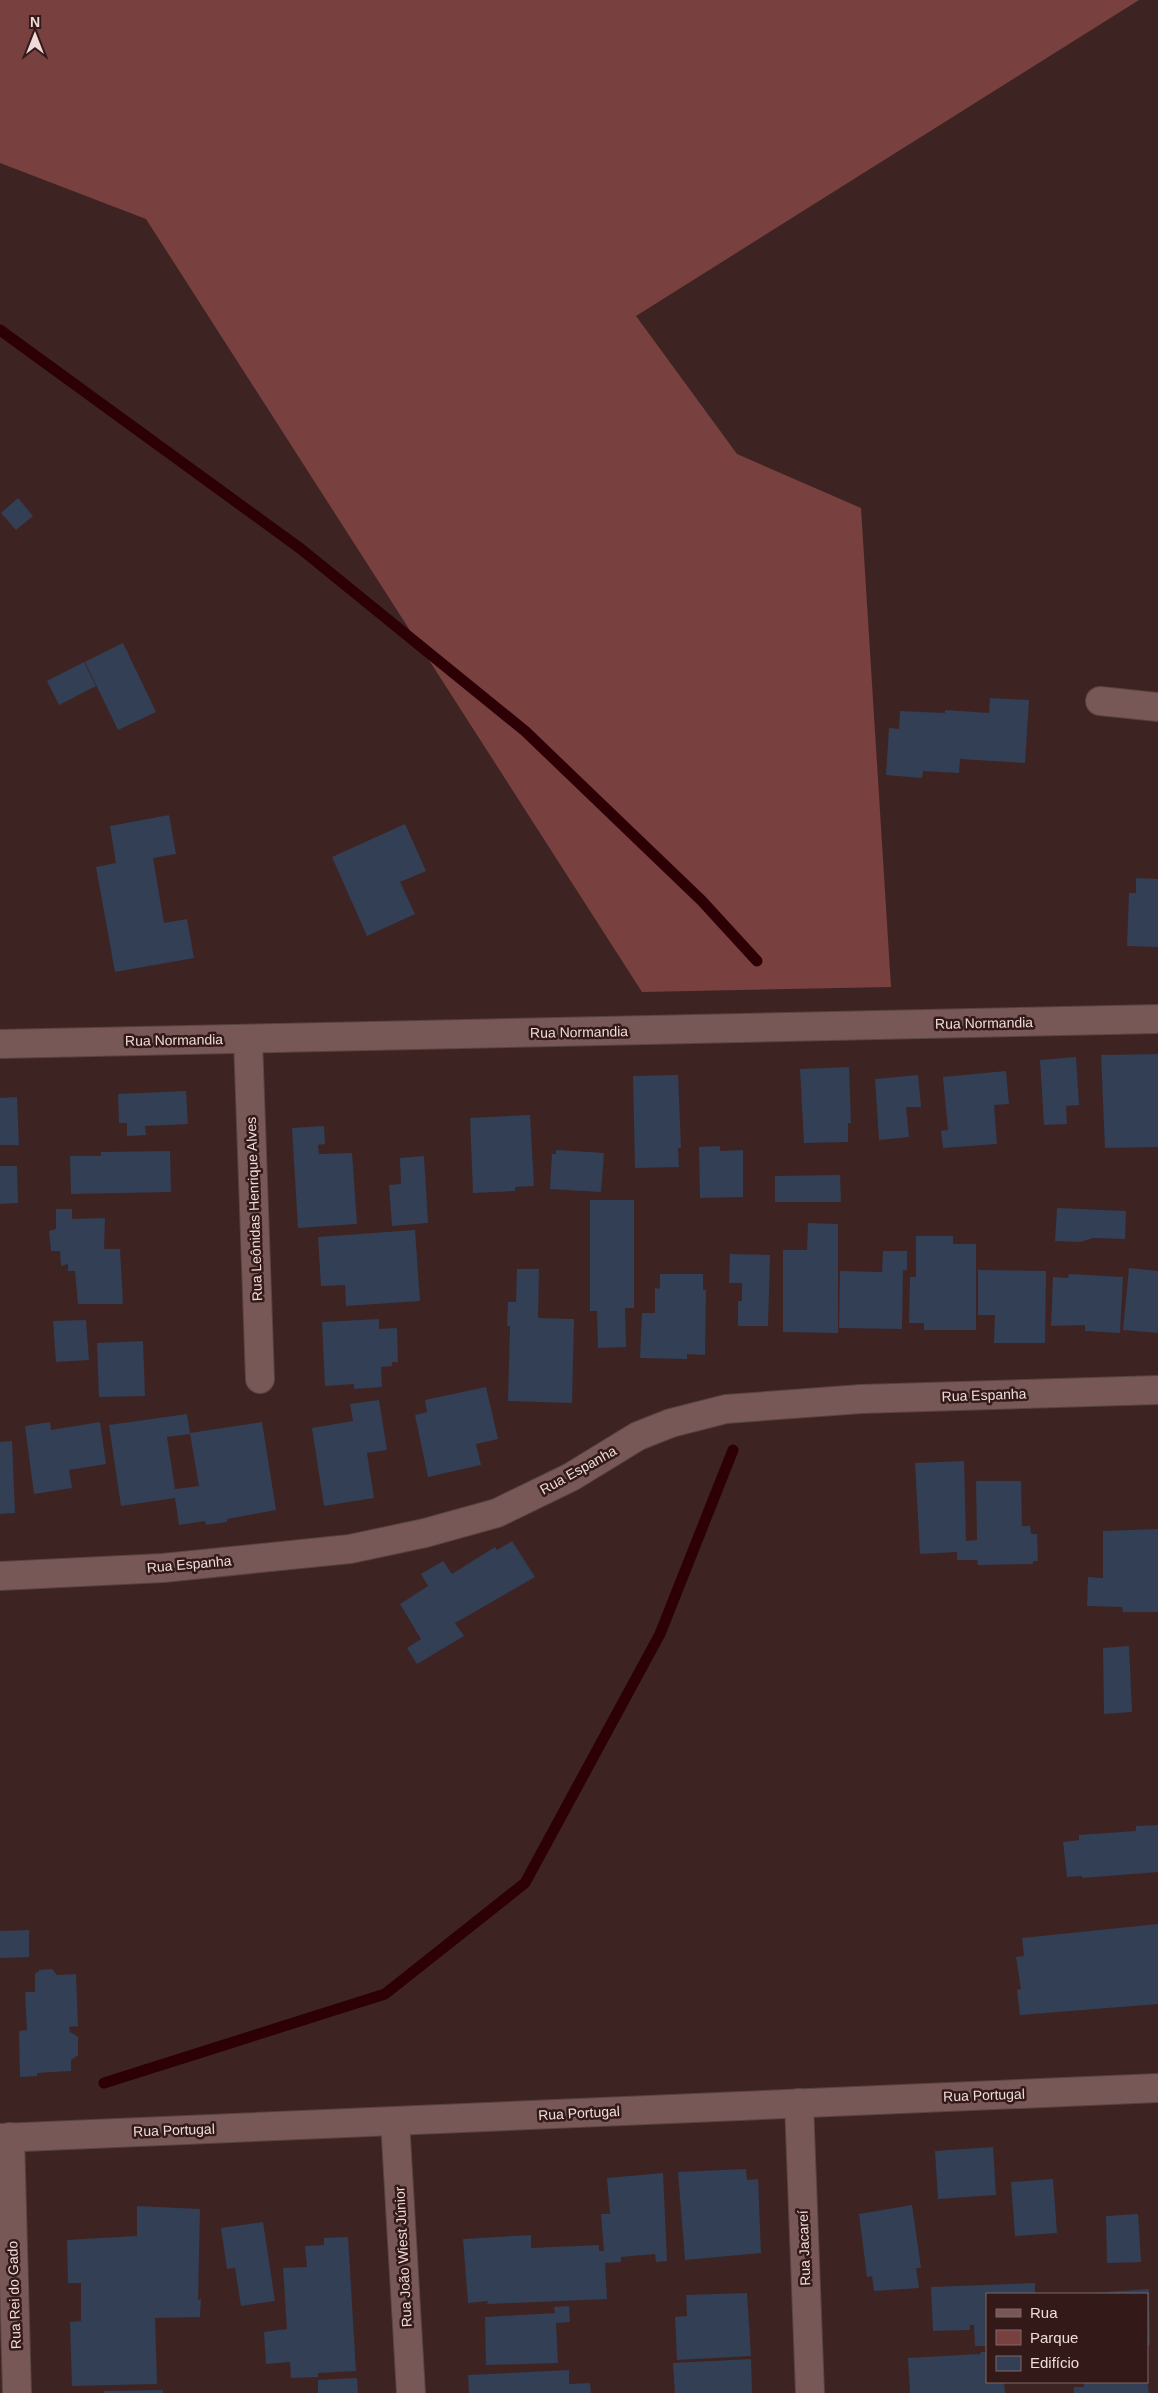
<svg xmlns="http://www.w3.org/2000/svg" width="1158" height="2393" font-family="Helvetica,sans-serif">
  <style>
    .green { fill: #794040 }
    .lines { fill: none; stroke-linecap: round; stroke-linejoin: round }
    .stream { stroke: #2c0004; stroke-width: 11 }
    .building { fill: #323f54; fill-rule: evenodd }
    .minor-casing { stroke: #584242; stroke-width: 30 }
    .minor { stroke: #775857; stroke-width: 28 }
    .labels { text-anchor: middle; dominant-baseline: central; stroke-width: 5; stroke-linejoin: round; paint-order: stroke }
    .street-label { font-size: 14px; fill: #eedbda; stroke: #331a19 }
  </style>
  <rect width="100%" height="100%" fill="#3e2323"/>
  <!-- green -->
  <path class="green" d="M0,0H1139L636,316L737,454L861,508L891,987L642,992L146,219L0,163Z"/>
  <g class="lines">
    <!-- stream -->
    <g class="stream">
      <path d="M0,330L301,549L525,731L702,901L757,961"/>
      <path d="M104,2083L385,1994L525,1883L660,1634L733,1450"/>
    </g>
  </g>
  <!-- building -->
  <g class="building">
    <path d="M18,498L33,516L16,530L1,513Z"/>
    <path d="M123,643L156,712L118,730L85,662Z"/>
    <path d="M84,662L96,686L59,705L47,681Z"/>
    <path d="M990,698L1029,700L1025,763L960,759L959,773L923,771L922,778L886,775L889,728L899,729L900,711L945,713V710L989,713Z"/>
    <path d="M169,815L176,854L153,858L164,923L187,919L194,958L115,972L96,867L116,863L110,826Z"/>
    <path d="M405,824L426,871L400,882L415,914L367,936L332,857Z"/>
    <path d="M1136,878L1158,879V947L1127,946L1129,893H1136Z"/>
    <path d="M1158,1054V1147L1105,1148L1101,1055Z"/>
    <path d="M1076,1057L1079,1105L1066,1106L1067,1124L1044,1125L1040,1060Z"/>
    <path d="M849,1067L851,1123H848V1142L804,1143L800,1069Z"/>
    <path d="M1006,1071L1009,1104L994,1105L997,1144L943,1148L941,1131L948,1130L943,1077Z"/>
    <path d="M678,1075L681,1148H678L679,1167L635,1168L633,1076Z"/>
    <path d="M918,1075L921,1107H906L909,1137L879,1140L875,1079Z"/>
    <path d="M186,1091L188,1124L145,1126L146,1135L127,1136V1123H119L118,1094Z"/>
    <path d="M17,1097L19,1145H0V1098Z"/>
    <path d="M530,1115L534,1186L515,1187V1191L473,1193L470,1118Z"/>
    <path d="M324,1126L325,1144L318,1145L319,1154L352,1153L357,1224L298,1228L292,1128Z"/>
    <path d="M720,1146V1151L743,1150V1197L700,1198L699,1147Z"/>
    <path d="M556,1150L604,1153L601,1192L550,1189L552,1154H556Z"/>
    <path d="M170,1151L171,1192L71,1194L70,1156H101V1152Z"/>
    <path d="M424,1156L428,1223L392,1226L389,1185L401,1184L400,1158Z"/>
    <path d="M0,1166H17L18,1203L0,1204Z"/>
    <path d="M840,1175L841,1202H775V1176Z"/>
    <path d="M590,1200H634V1308H625L626,1347L598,1348L597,1311H590Z"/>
    <path d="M1057,1208L1126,1211L1125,1239L1093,1238L1080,1242L1055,1241Z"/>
    <path d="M56,1209H72V1219L105,1218L104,1249H120L123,1304H78L75,1271H68V1264L61,1266L60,1251H51L49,1231L56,1229Z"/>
    <path d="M808,1223L838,1224V1333L783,1332V1250H807Z"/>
    <path d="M415,1230L420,1301L346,1306L345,1285L321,1286L318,1237Z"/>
    <path d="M916,1236H953V1244H976V1330H924V1323H909L910,1277H916Z"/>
    <path d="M883,1251H907V1270H903L902,1329L839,1328L840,1271L882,1272Z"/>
    <path d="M730,1254L770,1255L768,1326H738V1301H742V1283H729Z"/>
    <path d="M1129,1268L1158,1271V1333L1123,1330Z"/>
    <path d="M517,1269H539L538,1318L574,1319L572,1403L508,1401L510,1326H507L508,1302H516Z"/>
    <path d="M978,1270L1046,1271L1045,1343H994L995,1315H978Z"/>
    <path d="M660,1274H703V1290H706L705,1355L687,1354V1359L640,1358L642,1313H655V1288L660,1289Z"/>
    <path d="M1069,1274L1123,1277L1120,1333L1085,1331V1325L1051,1326L1053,1277L1068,1278Z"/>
    <path d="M379,1319V1329L397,1328L398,1362H392V1366L381,1367L382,1387L354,1389V1384L325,1386L322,1322Z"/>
    <path d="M86,1320L89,1360L56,1362L53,1321Z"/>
    <path d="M143,1341L145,1396L99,1397L97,1343Z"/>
    <path d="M486,1387L498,1439L476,1444L481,1465L428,1477L415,1415L427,1412L425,1400Z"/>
    <path d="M379,1400L387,1450L367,1453L374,1498L324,1506L312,1428L353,1421L350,1404Z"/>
    <path d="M187,1414L190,1433L262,1422L276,1510L227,1519V1522L206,1525L205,1521L179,1525L175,1498L121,1506L109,1425ZM190,1434L199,1486L175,1489L167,1437Z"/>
    <path d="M50,1422L51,1430L100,1422L106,1464L69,1470L72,1488L34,1494L25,1426Z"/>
    <path d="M12,1441L15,1513L0,1514V1442Z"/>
    <path d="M964,1461L966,1541L977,1540L976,1481H1021L1022,1526H1030L1031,1534H1037L1038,1561H1033V1564L978,1565L977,1560H957V1552L920,1554L915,1463Z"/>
    <path d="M1158,1529V1612H1123L1122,1607L1087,1606L1088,1577L1103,1578V1531Z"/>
    <path d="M512,1541L535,1577L455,1623L464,1636L417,1664L407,1648L421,1639L400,1604L428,1586L421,1574L443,1561L452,1574L495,1547L497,1550Z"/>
    <path d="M1129,1646L1132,1712L1104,1714L1103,1648Z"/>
    <path d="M1158,1825V1872L1082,1878V1876L1067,1877L1063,1842L1079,1840V1835L1136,1831V1826Z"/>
    <path d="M1158,1924V2004L1020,2015L1017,1990L1021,1989L1016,1957L1024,1956L1022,1938Z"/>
    <path d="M29,1930V1957L0,1958V1931Z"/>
    <path d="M52,1969L57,1975L76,1974L78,2026L69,2027L70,2032L78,2037V2055L71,2060V2071L37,2073V2076L20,2077L19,2031L27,2030L25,1992H35V1974L40,1970Z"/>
    <path d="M993,2147L996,2195L938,2199L935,2151Z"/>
    <path d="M746,2169L747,2180L758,2179L761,2253L685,2260L678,2172Z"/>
    <path d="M663,2173L667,2261L656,2262L655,2254L621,2257V2262L605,2263L607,2299L487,2304L488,2301L468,2303L463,2239L531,2235V2248L599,2245V2251H604L601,2214H610L607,2178Z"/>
    <path d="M1053,2179L1057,2233L1015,2236L1011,2182Z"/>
    <path d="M912,2205L921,2268H916L919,2288L874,2291L872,2276L867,2277L859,2214Z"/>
    <path d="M137,2206L200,2209L198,2300L201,2299L200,2317L155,2318L157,2384L72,2386L70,2322L81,2321V2283H68L67,2240L137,2236Z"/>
    <path d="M1138,2214L1141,2262L1107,2263L1106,2216Z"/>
    <path d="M263,2222L275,2301L241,2306L235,2268L227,2269L221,2228Z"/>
    <path d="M348,2237L356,2371L318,2373V2377L291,2378L290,2362L266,2364L264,2332L287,2329L283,2268L307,2267L305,2246L324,2245V2238Z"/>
    <path d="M1035,2283V2294H987V2346H975L974,2325H970V2330L933,2331L931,2287Z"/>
    <path d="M1149,2289L1150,2345H1147V2294H1076Z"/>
    <path d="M747,2293L751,2356L677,2360L675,2317L687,2316L686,2295Z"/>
    <path d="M569,2306L570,2322L556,2323L558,2363L486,2365L485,2317L555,2313L554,2307Z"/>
    <path d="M981,2352H987V2382H1004L1005,2393H910L908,2358L980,2354Z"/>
    <path d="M751,2359L752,2393H675L673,2363Z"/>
    <path d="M569,2370V2384L590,2383L591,2393H469L468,2375Z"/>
    <path d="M357,2378L358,2393H318V2380Z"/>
    <path d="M1147,2378L1149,2393H1074V2387H1084V2382H1147Z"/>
    <path d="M163,2390V2393H104V2391Z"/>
  </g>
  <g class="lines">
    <!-- minor casing -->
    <g class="minor-casing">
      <g id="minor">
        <path d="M1100,701L1158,707"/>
        <path d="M248,1039L260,1379"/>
        <path d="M0,1044L1158,1019"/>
        <path d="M0,1576L163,1568L350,1549L425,1533L497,1513L571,1477L638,1436L671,1423L726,1409L861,1399L1158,1390"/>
        <path d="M799,2103L810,2393"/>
        <path d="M395,2121L411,2393"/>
        <path d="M10,2137L17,2393"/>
        <path d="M0,2138L1158,2088"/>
      </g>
    </g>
    <!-- minor -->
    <use href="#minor" class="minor"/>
  </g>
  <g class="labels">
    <!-- street labels -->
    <g class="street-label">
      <text transform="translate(984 1023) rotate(-1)">Rua Normandia</text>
      <text transform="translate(579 1032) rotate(-1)">Rua Normandia</text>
      <text transform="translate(174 1040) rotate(-1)">Rua Normandia</text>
      <text transform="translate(254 1209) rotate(-92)">Rua Leônidas Henrique Alves</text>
      <text transform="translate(984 1395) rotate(-2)">Rua Espanha</text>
      <text transform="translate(578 1470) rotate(-29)">Rua Espanha</text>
      <text transform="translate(189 1564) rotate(-5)">Rua Espanha</text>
      <text transform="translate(984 2095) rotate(-2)">Rua Portugal</text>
      <text transform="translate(579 2113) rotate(-3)">Rua Portugal</text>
      <text transform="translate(174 2130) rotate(-2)">Rua Portugal</text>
      <text transform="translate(804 2248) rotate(-92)">Rua Jacareí</text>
      <text transform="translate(403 2257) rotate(-93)">Rua João Wiest Júnior</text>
      <text transform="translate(14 2295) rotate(-92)">Rua Rei do Gado</text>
    </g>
  </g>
  <!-- legend -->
  <rect x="986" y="2293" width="162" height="90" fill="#331a19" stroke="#7e6766"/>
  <rect x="996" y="2309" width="25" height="8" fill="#775857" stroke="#7e6766"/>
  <text x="1030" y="2318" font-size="15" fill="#eedbda">Rua</text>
  <rect x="996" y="2330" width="25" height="15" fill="#794040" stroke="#7e6766"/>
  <text x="1030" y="2343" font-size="15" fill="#eedbda">Parque</text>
  <rect x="996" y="2356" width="25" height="15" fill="#323f54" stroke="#7e6766"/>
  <text x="1030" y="2368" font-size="15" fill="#eedbda">Edifício</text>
  <!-- north arrow -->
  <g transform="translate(35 35)" stroke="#331a19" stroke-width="4" paint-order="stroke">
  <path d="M0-4L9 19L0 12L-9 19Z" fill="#eedbda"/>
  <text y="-8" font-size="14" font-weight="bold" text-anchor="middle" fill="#eedbda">N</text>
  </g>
</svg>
